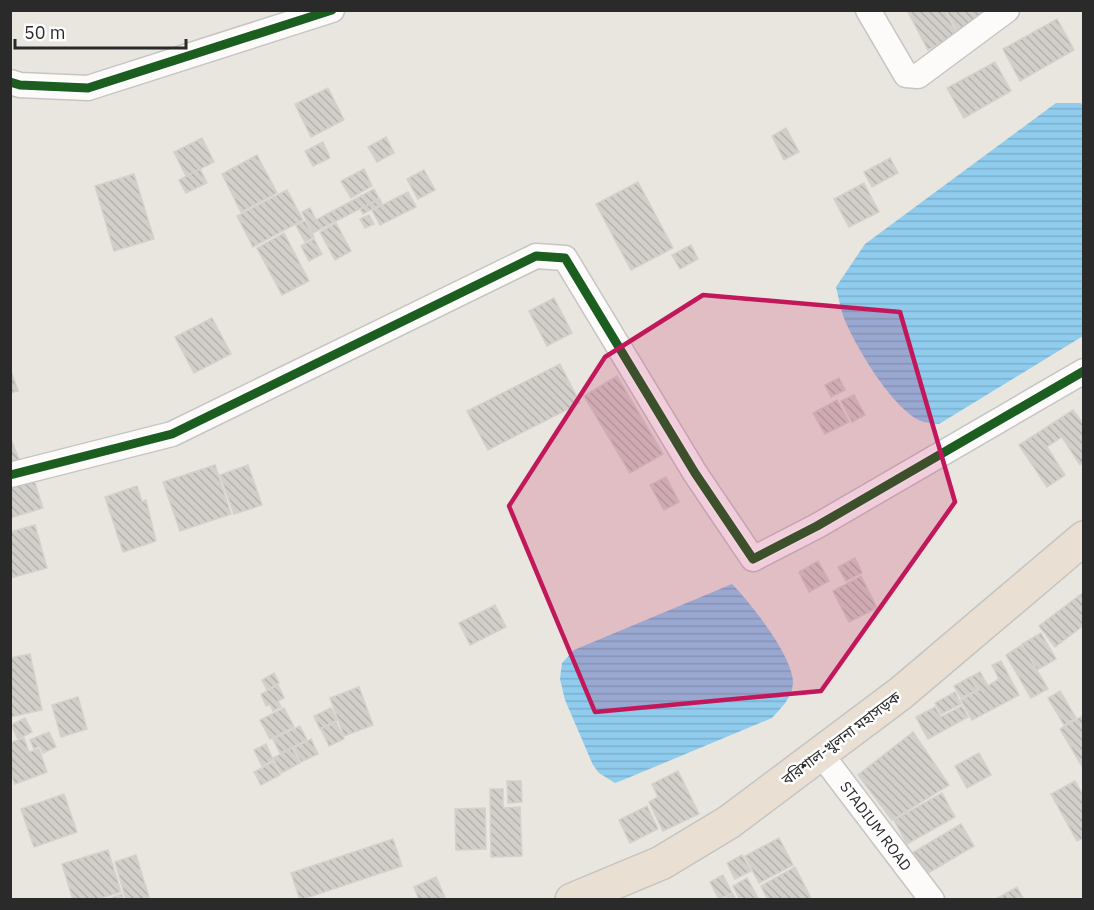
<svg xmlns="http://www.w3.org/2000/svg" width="1094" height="910" font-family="'IBM Plex Sans','Noto Sans Bengali',sans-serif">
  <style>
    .water { fill: url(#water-rules) }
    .building { fill: url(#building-back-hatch); stroke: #d4d1cb; stroke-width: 1.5 }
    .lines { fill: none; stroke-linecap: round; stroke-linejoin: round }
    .street-casing { stroke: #c6c5c5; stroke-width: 27 }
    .highway-casing { stroke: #c4c4c1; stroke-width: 36 }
    .street { stroke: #fcfbfa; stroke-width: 24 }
    .highway { stroke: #e9dfd3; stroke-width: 33 }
    .cycleway-casing { stroke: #fff; stroke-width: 13 }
    .cycleway { stroke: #1b5e20; stroke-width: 9 }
    .marked { fill: #c2185b; fill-opacity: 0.2; stroke: #c2185b; stroke-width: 4.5; stroke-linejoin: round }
    .labels { text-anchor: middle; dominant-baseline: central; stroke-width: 5; stroke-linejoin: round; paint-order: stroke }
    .street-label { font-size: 15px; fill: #2a2a2a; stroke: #fff }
  </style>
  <defs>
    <pattern id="water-rules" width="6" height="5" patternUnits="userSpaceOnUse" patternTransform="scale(1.5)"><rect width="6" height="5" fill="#8fccee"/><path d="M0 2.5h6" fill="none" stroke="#7cafcc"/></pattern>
    <pattern id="building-back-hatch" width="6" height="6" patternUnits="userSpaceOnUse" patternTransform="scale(1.5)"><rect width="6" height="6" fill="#d2cfca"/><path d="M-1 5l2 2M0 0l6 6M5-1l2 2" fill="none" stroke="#b4b2ae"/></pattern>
  </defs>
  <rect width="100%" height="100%" fill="#e9e6df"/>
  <!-- water -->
  <g class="water">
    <path d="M1056,103H1081L1083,106V336L939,424C934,423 926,423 921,421C893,409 858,350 846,323C841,312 839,299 836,287L865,244Z"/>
    <path d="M732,584C750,602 794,658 793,683C792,698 781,708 772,718L623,780L615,783L599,773L593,765L565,700L560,679L562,663L574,650Z"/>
  </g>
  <!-- building -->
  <g class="building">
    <path d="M907,10H944L957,34L928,50Z"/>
    <path d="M946,10H984L987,16L958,32Z"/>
    <path d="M1057,19L1074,50L1020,81L1003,49Z"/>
    <path d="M995,62L1011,91L964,118L947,88Z"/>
    <path d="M328,88L344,120L311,137L295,104Z"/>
    <path d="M786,128L799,152L784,160L772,136Z"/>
    <path d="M386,137L394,153L377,162L368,147Z"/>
    <path d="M202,138L214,162L186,176L174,152Z"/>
    <path d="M323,142L330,158L313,166L305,151Z"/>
    <path d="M257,155L277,193L241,212L222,174Z"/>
    <path d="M890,158L898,173L872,187L864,172Z"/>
    <path d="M200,169L207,183L186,193L179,180Z"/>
    <path d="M364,169L372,186L351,198L341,181Z"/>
    <path d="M424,170L435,190L418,199L407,179Z"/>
    <path d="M134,174L154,239L114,251L95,186Z"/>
    <path d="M638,182L673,248L631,270L596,204Z"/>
    <path d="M864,183L879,212L849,227L834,199Z"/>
    <path d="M374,189L379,199L313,233L302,212L310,208L316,220Z"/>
    <path d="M287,190L303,220L253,247L237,216Z"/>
    <path d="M408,192L416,207L380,225L372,210Z"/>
    <path d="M380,199L382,204L363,214L360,209Z"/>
    <path d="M369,215L374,224L365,228L360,219Z"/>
    <path d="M305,221L314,237L305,242L296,225Z"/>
    <path d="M336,223L351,251L335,260L320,232Z"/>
    <path d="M284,233L309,281L282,295L257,248Z"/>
    <path d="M314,239L322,254L309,261L301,246Z"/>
    <path d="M691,245L698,259L680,269L672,255Z"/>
    <path d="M554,298L572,333L547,346L529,311Z"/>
    <path d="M212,318L231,354L194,373L175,337Z"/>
    <path d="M560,364L580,403L488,450L467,411Z"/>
    <path d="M10,368L18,391L10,393Z"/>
    <path d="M617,376L663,454L630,473L584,396Z"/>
    <path d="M839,378L845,390L831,397L825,385Z"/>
    <path d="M854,395L865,415L852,422L841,401Z"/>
    <path d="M837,400L849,422L825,434L813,413Z"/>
    <path d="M1073,410L1084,425V462L1080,465L1062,437L1047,447L1065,475L1047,487L1019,445Z"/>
    <path d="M12,442L21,464L10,469V443Z"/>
    <path d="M215,465L231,514L180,531L163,482Z"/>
    <path d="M248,465L262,505L234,514L220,475Z"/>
    <path d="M666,477L679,502L664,510L650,485Z"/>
    <path d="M34,480L43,508L10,518V488Z"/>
    <path d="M137,486L142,502L146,500L156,541L123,552L105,497Z"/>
    <path d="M35,525L47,568L10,578V532Z"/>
    <path d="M855,558L862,573L846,581L838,567Z"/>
    <path d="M818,561L829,581L809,592L799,572Z"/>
    <path d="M861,576L877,608L849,622L833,591Z"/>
    <path d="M1084,592V625L1055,647L1039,626Z"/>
    <path d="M495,605L506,627L470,645L459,623Z"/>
    <path d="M1041,633L1056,659L1037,670L1022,644Z"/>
    <path d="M1022,645L1048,689L1031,698L1006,655Z"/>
    <path d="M30,654L42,710L10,717V658Z"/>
    <path d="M1001,661L1019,695L972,720L961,700L979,690L971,677L980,672L988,686L999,679L992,665Z"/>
    <path d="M274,673L279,683L267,690L262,680Z"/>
    <path d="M970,677L977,690L961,698L954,686Z"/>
    <path d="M278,685L284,698L278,701L281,707L273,711L270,704L266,706L261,694Z"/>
    <path d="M359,687L373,725L344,736L330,698Z"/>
    <path d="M1060,691L1076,718L1064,725L1048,698Z"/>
    <path d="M955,692L961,704L941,714L935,703Z"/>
    <path d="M78,697L87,729L61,737L52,705Z"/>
    <path d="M962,706L968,717L928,739L916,717L935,707L941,717Z"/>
    <path d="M284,708L294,727L270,739L260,720Z"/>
    <path d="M331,708L337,720L320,729L314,716Z"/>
    <path d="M1084,715V767L1083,768L1060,729Z"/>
    <path d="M25,718L32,732L18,739L11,725Z"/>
    <path d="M336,722L344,739L329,746L321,729Z"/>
    <path d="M300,726L307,740L280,753L273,739Z"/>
    <path d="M49,732L56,747L43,753L40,746L34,749L30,740Z"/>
    <path d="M913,732L949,785L892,820L858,775Z"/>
    <path d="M24,738L29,752L39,749L47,772L15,784L10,771V743Z"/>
    <path d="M311,739L318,754L301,762L294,748Z"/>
    <path d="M266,744L273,760L262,766L254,750Z"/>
    <path d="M292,748L300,763L281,773L273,758Z"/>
    <path d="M979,753L991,775L967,788L955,766Z"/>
    <path d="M273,762L280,775L261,785L254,772Z"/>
    <path d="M678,771L699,814L663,831L649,802L658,797L652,784Z"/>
    <path d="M507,781H521L522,802L508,803Z"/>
    <path d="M1075,781L1084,797V838L1077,841L1051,794Z"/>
    <path d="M490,789H503V808L520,807L522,856L491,857Z"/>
    <path d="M942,793L955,817L907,844L894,820Z"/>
    <path d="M64,794L77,832L34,847L21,809Z"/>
    <path d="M647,806L658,829L630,843L619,820Z"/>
    <path d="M485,808L486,849L456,850L455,809Z"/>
    <path d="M961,824L974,846L925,875L912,853Z"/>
    <path d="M779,838L793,865L759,883L745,856Z"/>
    <path d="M393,839L402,866L300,900L291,873Z"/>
    <path d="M108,850L121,892L95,900H73L62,864Z"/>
    <path d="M136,855L150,900H126L115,862Z"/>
    <path d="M742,855L751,871L735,879L727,863Z"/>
    <path d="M795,867L812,900H768L761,886Z"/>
    <path d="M723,875L732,893L719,899L710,882Z"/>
    <path d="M436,877L446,900H419L414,887Z"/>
    <path d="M747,878L758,898L740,900L733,886Z"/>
    <path d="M1017,887L1024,900H994Z"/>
    <path d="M122,894L123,900H105Z"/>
    <path d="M733,894L736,900H722Z"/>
  </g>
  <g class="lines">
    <!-- street casing -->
    <g class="street-casing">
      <g id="street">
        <path d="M868,10L906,75L918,76L1007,10"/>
        <path d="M10,82L20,85L88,88L332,10"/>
        <path d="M10,475L172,434L536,256L565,258L695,473L753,559L817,526L1084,371"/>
        <path d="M821,754L932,900"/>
      </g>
    </g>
    <!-- highway casing -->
    <g class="highway-casing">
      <path id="highway" d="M572,900L661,863L729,822L901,693L1084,538"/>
    </g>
    <!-- street -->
    <use href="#street" class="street"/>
    <!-- highway -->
    <use href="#highway" class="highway"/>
    <!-- cycleway casing -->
    <g class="cycleway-casing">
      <g id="cycleway">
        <path d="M10,82L20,85L88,88L332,10"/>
        <path d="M10,475L172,434L536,256L565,258L695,473L753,559L817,526L1084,371"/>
      </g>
    </g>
    <!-- cycleway -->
    <use href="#cycleway" class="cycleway"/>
  </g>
  <!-- marked area -->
  <path class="marked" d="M703,295L900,312L955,502L821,691L595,712L509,506L605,357Z"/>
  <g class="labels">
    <!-- street labels -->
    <g class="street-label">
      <text transform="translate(841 738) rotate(-37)">বরিশাল-খুলনা মহাসড়ক</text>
      <text transform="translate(876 826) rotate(53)">STADIUM ROAD</text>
    </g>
  </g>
  <!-- border -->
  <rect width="1094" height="910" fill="none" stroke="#2a2a2a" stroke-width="24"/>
  <!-- scale -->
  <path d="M15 39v9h171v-9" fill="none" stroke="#2a2a2a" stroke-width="3"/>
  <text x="24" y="39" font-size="18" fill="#2a2a2a" stroke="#ffffff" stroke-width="4.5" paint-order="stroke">50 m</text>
</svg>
